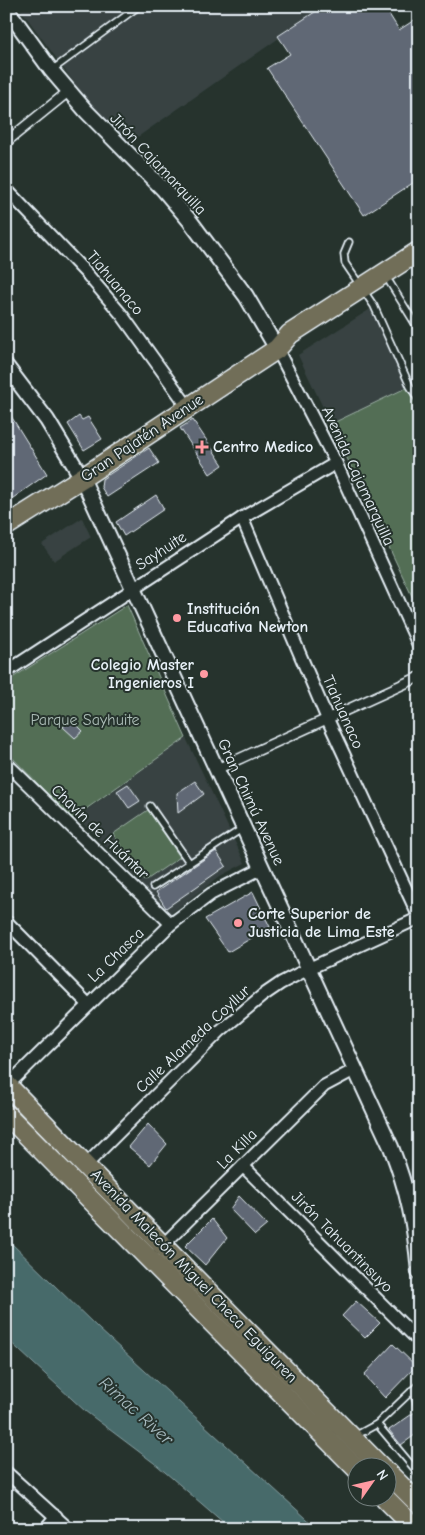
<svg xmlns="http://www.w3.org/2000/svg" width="425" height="1535" font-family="'Comic Neue',sans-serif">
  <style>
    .built { fill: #384342 }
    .green { fill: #526e55; stroke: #9db0a6 }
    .water { fill: #466a6b; stroke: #87a0a3 }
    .building { fill: #616774; stroke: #e8f1f8 }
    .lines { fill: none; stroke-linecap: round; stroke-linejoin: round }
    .service-casing { stroke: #e8f1f8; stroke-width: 9 }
    .pedestrian-casing { stroke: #e8f1f8; stroke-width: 12 }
    .minor-casing { stroke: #e8f1f8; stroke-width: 15 }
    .tertiary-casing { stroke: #e8f1f8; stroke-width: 18 }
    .primary-casing { stroke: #e8f1f8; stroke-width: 22 }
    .service { stroke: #26332d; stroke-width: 5.5 }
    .pedestrian { stroke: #26332d; stroke-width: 9 }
    .minor { stroke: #26332d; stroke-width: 11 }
    .tertiary { stroke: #26332d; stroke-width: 14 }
    .primary { stroke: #716e59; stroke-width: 19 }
    .poi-dot { fill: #ff9aa2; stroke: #26332d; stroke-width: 2 }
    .labels { text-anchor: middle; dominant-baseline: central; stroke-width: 4; stroke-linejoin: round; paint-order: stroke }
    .street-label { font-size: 16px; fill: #e8f1f8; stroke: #26332d }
    .poi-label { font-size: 16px; font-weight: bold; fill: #e8f1f8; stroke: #26332d; text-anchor: start }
    .park-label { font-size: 16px; fill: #acbdb7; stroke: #26332d }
    .water-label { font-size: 18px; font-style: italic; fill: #a7bbc0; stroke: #26332d }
  </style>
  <rect width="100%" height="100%" fill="#26332d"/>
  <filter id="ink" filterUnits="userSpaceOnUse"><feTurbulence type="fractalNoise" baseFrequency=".02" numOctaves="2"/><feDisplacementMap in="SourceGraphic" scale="10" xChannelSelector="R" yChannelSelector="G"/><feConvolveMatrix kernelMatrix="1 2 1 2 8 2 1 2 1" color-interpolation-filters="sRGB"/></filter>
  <g filter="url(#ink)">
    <!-- built -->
    <g class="built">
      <path d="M18,6H325L122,148Z"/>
      <path d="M372,308L408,387L331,424L298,355Z"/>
      <path d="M82,518L91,537L54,561L42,544Z"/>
      <path d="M186,738L245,863L220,876L170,914L77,817Z"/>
    </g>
    <!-- green -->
    <g class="green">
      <path d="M408,387L419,404V611L331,424Z"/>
      <path d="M127,605L186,738L72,819L6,751V682Z"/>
      <path d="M148,810L180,857L145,881L113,834Z"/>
    </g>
    <!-- water -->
    <path class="water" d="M6,1238L99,1329L318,1529H231L158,1466L85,1411L6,1338Z"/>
    <!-- building -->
    <g class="building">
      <path d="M324,6H384L399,30L419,17V179L364,215L267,68L290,54L278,36Z"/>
      <path d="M6,408L47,474L6,503Z"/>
      <path d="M79,416L82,420L88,417L102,439L84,450L68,424Z"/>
      <path d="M193,420L223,465L210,474L180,428Z"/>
      <path d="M149,448L159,463L107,497L101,487L102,479Z"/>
      <path d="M156,495L164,509L124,536L116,522Z"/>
      <path d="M71,719L83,731L75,738L63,727Z"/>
      <path d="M195,781L204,794L178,813L177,793Z"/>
      <path d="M128,784L140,801L129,808L117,791Z"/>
      <path d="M216,851L226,866L166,908L156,892Z"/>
      <path d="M253,892L270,927L228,952L205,919Z"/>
      <path d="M148,1124L167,1144L150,1165L129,1147Z"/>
      <path d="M239,1196L267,1225L255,1235L230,1209Z"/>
      <path d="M212,1219L227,1238L205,1265L185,1246Z"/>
      <path d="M356,1301L380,1323L365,1338L342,1316Z"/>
      <path d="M393,1344L416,1366L385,1398L364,1375Z"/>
      <path d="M415,1412L419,1414V1432L401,1445L389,1430Z"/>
    </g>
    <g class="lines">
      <!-- service casing -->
      <g class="service-casing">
        <g id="service">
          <path d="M52,70L139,6"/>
          <path d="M349,242L344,254L345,263L374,306L410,386L419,401"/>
          <path d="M390,283L419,330"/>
          <path d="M150,806L189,862"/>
          <path d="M153,887L243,828"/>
          <path d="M412,1390L419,1409"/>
          <path d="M377,1424L419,1474"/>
          <path d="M355,1436L377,1424L419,1384"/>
        </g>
      </g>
      <!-- pedestrian casing -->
      <g class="pedestrian-casing">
        <g id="pedestrian">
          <path d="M6,142L69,91"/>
          <path d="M217,769L419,677"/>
        </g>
      </g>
      <!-- minor casing -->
      <g class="minor-casing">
        <g id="minor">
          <path d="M6,189L87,274L122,315L188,407"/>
          <path d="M277,349L336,463L419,646"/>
          <path d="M242,518L327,718L419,917"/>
          <path d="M6,672L242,518L336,463"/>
          <path d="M6,763L171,924"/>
          <path d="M6,921L88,1004"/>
          <path d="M8,1085L171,924L211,894L262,868"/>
          <path d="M86,1165L220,1031L262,996L281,983L308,969L419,918"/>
          <path d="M243,1166L419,1341"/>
          <path d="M159,1249L324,1086L354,1070"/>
          <path d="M6,1472L69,1529"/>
          <path d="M45,1529L56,1516"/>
        </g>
      </g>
      <!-- tertiary casing -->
      <g class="tertiary-casing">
        <g id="tertiary">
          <path d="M6,8L51,70L86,111L163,189L190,221L246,296L277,349"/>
          <path d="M6,366L47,420L82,478L391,1147C408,1191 415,1225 419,1272"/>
        </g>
      </g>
      <!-- primary casing -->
      <g class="primary-casing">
        <g id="primary">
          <path d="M6,526L82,478L277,349L290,334L419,251"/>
          <path d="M6,1084L163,1246L382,1468"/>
          <path d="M6,1114L358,1470"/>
          <path d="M388,1473L419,1504"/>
          <path d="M385,1498L416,1529"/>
        </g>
      </g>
      <!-- service -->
      <use href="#service" class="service"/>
      <!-- pedestrian -->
      <use href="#pedestrian" class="pedestrian"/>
      <!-- minor -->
      <use href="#minor" class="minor"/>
      <!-- tertiary -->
      <use href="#tertiary" class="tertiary"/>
      <!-- primary -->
      <use href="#primary" class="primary"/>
    </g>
  </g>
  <!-- markers -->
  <g class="poi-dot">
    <path d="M199.5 439.5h5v5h5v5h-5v5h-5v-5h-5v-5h5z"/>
    <circle cx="177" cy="618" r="5"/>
    <circle cx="204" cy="674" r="5"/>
    <circle cx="238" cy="923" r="5"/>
  </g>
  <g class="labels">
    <!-- street labels -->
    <g class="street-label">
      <text transform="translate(158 164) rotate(47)">Jirón Cajamarquilla</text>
      <text transform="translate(115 283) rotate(50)">Tiahuanaco</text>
      <text transform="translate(142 438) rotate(-34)">Gran Pajatén Avenue</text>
      <text transform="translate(358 476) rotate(65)">Avenida Cajamarquilla</text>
      <text transform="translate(161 551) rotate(-33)">Sayhuite</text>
      <text transform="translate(343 712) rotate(66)">Tiahuanaco</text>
      <text transform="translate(251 802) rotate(65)">Gran Chimú Avenue</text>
      <text transform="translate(100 832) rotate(44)">Chavín de Huántar</text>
      <text transform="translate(116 955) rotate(-44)">La Chasca</text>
      <text transform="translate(193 1039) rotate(-43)">Calle Alameda Coyllur</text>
      <text transform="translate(237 1149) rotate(-45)">La Killa</text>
      <text transform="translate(342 1242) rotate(45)">Jirón Tahuantinsuyo</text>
      <text transform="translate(194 1276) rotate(46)">Avenida Malecón Miguel Checa Eguiguren</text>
    </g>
    <!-- poi labels -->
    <g class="poi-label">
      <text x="213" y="447">Centro Medico</text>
      <text x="187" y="609">Institución<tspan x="187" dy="18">Educativa Newton</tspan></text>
      <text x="194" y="665" text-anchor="end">Colegio Master<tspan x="194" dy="18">Ingenieros I</tspan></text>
      <text x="248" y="914">Corte Superior de<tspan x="248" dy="18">Justicia de Lima Este</tspan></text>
    </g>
    <!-- park labels -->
    <g class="park-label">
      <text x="85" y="720">Parque Sayhuite</text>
    </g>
    <!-- water labels -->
    <g class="water-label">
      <text transform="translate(136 1411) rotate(42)">Rimac River</text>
    </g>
  </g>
  <!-- margin -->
  <rect width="425" height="1535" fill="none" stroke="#26332d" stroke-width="25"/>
  <rect x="12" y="12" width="400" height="1510" fill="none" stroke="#e8f1f8" stroke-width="2" filter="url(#ink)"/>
  <!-- north arrow -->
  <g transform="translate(372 1482) rotate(56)"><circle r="24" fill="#26332d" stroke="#747f7e"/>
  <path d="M0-4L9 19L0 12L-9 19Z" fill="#ff9aa2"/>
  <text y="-8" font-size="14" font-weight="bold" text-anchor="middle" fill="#e8f1f8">N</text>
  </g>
</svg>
